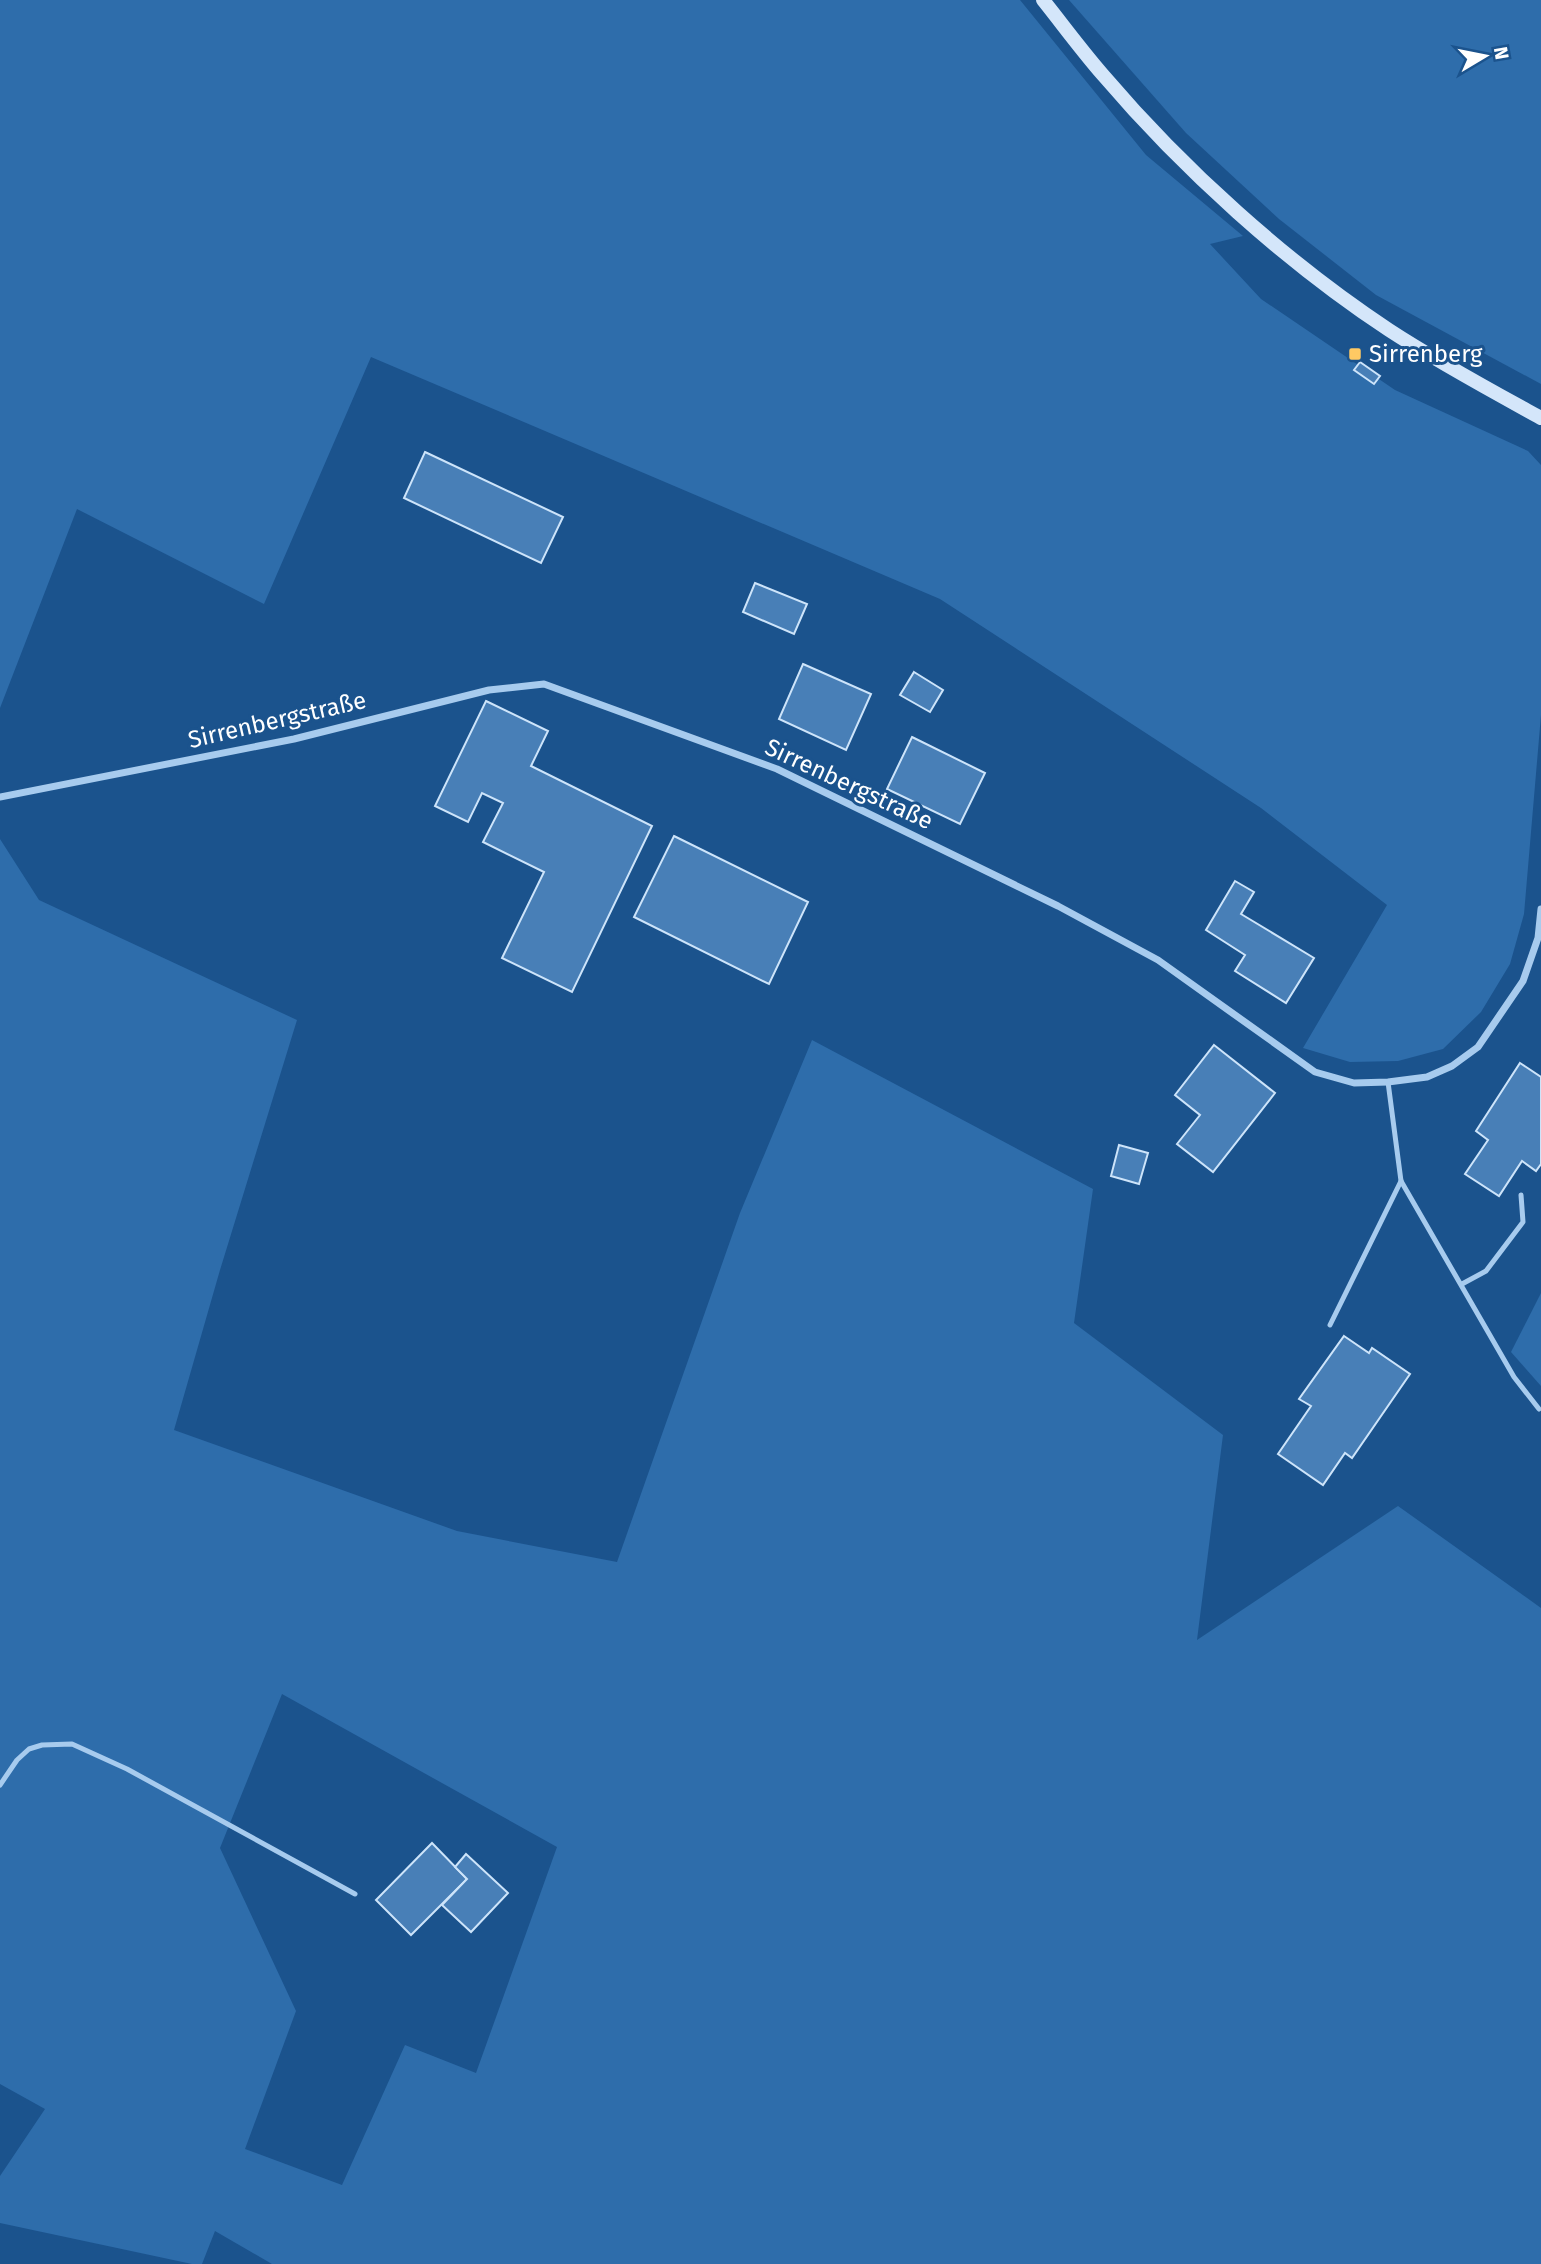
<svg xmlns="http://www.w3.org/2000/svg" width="1541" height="2264" font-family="'Fira Sans',sans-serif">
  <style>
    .green { fill: #2e6dab; fill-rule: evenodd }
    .building { fill: #487fb7; stroke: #cde4fa; stroke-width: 2 }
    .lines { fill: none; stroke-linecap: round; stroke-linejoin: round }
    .lane { stroke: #a7cbee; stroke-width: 5 }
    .street { stroke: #a7cbee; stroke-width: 7 }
    .secondary { stroke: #d4e6fa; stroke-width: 14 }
    .poi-dot { fill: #ffc963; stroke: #1b538d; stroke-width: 2.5 }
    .labels { text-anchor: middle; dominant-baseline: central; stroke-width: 6; stroke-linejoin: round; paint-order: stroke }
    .poi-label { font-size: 24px; fill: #fff; stroke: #1b538d; text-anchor: start }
    .street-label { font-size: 24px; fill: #fff; stroke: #1b538d }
  </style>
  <rect width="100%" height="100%" fill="#1b538d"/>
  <!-- green -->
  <g class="green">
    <path d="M0,0H1020L1146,155L1243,236L1210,244L1261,299L1395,390L1528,451L1541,465V715L1524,914L1510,964L1481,1012L1443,1049L1398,1061L1350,1062L1303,1048L1387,905L1261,808L940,599L371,357L264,604L77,509L0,708Z"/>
    <path d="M1069,0H1541V384L1376,295L1279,219L1186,133Z"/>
    <path d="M0,839L39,900L297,1020L220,1270L174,1430L457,1531L617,1562L740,1213L812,1040L1093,1189L1074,1323L1223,1435L1197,1640L1398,1506L1541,1608V2264H272L215,2231L202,2264H192L0,2223V2176L45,2109L0,2084ZM282,1694L557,1847L476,2073L405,2045L342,2185L245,2149L296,2011L220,1848Z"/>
    <path d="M1541,1293V1386L1511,1352Z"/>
  </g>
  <!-- building -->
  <g class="building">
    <path d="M1360,362L1380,376L1374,384L1354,370Z"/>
    <path d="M425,452L563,517L541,563L404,498Z"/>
    <path d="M755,583L807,604L794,634L743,612Z"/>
    <path d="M803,664L871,694L846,750L779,719Z"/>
    <path d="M914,672L943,690L930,712L900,695Z"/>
    <path d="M486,701L548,731L531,766L652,826L572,992L502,958L544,872L483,842L503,803L482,793L468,822L435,806Z"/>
    <path d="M912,737L985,773L960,824L887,789Z"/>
    <path d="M674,836L808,902L769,984L634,917Z"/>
    <path d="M1235,881L1254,892L1241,914L1314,958L1286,1003L1235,971L1245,955L1206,930Z"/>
    <path d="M1214,1045L1275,1093L1213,1172L1177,1144L1200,1115L1175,1095Z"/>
    <path d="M1520,1063L1541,1077V1164L1536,1171L1522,1161L1499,1196L1465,1174L1488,1140L1476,1131Z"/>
    <path d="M1119,1145L1148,1153L1139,1184L1111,1176Z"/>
    <path d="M1344,1336L1369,1353L1372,1348L1410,1374L1352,1458L1345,1453L1323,1485L1278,1454L1311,1406L1299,1399Z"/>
    <path d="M432,1843L467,1879L411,1935L376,1900Z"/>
    <path d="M466,1854L508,1893L471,1932L442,1905L467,1879L455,1867Z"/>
  </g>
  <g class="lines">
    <!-- lane -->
    <g class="lane">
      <path d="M1388,1082L1401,1181L1514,1377L1539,1409"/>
      <path d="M1462,1284L1486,1271L1523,1222L1521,1195"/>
      <path d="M1330,1325L1401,1181"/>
      <path d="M0,1785L17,1760L29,1749L42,1745L72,1744L127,1769L355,1894"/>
    </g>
    <!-- street -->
    <path class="street" d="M0,797L294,739L489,690L544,684L777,769L1058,906L1158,960L1315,1072L1354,1083L1388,1082L1427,1077L1452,1066L1478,1047L1523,981L1538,938L1541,909"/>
    <!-- secondary -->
    <path class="secondary" d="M1043,0C1063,25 1082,51 1103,75C1183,169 1286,262 1389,330C1438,362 1490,390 1541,418"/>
  </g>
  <!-- markers -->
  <rect class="poi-dot" x="1348" y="347" width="14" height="14" rx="3.5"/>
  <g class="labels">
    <!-- poi labels -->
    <g class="poi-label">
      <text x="1369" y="354">Sirrenberg</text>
    </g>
    <!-- street labels -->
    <g class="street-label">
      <text transform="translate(277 720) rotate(-13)">Sirrenbergstraße</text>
      <text transform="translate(849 784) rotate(25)">Sirrenbergstraße</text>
    </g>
  </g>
  <!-- north arrow -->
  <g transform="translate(1485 56) rotate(80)" stroke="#1b538d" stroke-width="5" paint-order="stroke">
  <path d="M0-5L12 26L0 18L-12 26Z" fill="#ffffff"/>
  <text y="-10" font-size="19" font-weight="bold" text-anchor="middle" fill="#ffffff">N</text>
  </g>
</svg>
